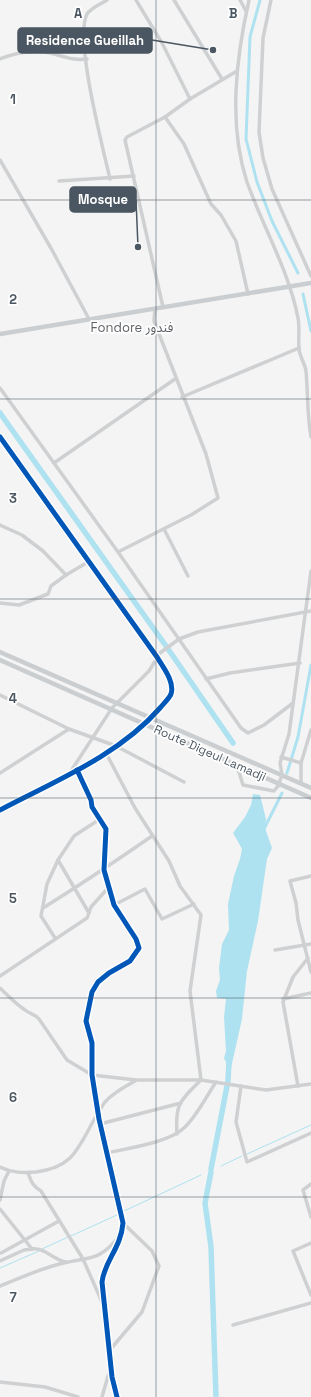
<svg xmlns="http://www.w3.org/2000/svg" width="311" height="1397" font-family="'Space Grotesk','Noto Sans Arabic',sans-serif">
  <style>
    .water { fill: #aee2f0 }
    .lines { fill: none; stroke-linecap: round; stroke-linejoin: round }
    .stream { stroke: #aee2f0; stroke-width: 1 }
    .canal { stroke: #aee2f0; stroke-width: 3 }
    .river { stroke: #aee2f0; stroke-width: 5.5 }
    .minor { stroke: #ced0d2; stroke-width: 3.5 }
    .major { stroke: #caced1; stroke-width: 4.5 }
    .minor-bridge { stroke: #ced0d2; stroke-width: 3.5 }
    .cycleway-casing { stroke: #fff; stroke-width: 8 }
    .cycleway { stroke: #0057b8; stroke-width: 5 }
    .grid { fill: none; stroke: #4a5661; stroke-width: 1; stroke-opacity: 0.55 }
    .labels { text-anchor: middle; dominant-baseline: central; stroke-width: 3.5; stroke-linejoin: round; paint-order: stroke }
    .street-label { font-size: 12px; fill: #4a5661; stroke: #fff }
    .neighbourhood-label { font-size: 13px; fill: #5f6368; stroke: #fff }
    .grid-label { font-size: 13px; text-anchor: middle; font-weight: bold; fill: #4a5661; stroke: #fff; stroke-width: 3.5; stroke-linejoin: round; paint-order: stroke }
    .leader { fill: none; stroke: #4a5661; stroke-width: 1.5 }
    .callout-dot { fill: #4a5661; stroke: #fff; stroke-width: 1.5 }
    .callout { fill: #4a5661; stroke: #4a5661; stroke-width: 1.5 }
    .callout-label { font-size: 13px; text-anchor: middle; font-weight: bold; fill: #fff }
  </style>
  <rect width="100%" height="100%" fill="#f4f4f4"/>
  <!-- water -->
  <path class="water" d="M253,794L260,795L266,819L265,828L272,848L267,859L258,921L247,971L242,1019L231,1068L228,1067L224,1058L226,1051L224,1017L226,999L217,998L216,991L220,980L219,968L222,944L229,930L228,904L234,876L240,859L242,849L233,833L245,817L251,805Z"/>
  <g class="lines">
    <!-- stream -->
    <g class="stream">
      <path d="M247,1154L311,1125"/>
      <path d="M221,1166L242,1156"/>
      <path d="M122,1212L201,1175"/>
      <path d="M71,1236L119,1214"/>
      <path d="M42,1249L68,1237"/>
      <path d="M0,1268L39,1251"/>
    </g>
    <!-- canal -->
    <g class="canal">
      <path d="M260,0L250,37L246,139L257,182L272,221L298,273"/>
      <path d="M303,294L311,331"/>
      <path d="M287,773L298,737L311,665"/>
      <path d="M263,831L282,793"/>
    </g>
    <!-- river -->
    <g class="river">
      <path d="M0,413L166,646L233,743"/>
      <path d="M211,1169L228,1081L229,1061"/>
      <path d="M211,1172L205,1203L211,1247L216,1397"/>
    </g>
    <!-- minor -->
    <g class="minor">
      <path d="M107,0C101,4 91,8 87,14C74,38 103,148 110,179"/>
      <path d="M136,0L162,43L190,99L165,117L127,137L125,140L163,307"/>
      <path d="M174,0L222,79"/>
      <path d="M240,0L246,11"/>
      <path d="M249,0C236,58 228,124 247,182C263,227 289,271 298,318C300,328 298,338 299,348C299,356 305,363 306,371C308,393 307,415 311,437"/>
      <path d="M271,0L263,38L259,132L263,158L272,189L311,276"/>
      <path d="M0,59C15,53 34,49 50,53C63,56 73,61 87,59"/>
      <path d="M190,99L237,71"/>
      <path d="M165,117L184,144L211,204L221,215L236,241L248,294"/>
      <path d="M0,160L52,250L89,319"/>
      <path d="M59,181L134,176"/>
      <path d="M0,388L118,552L241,728L248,733L264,725L293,703"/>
      <path d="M182,397L299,348"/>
      <path d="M0,437L157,657C163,667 175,682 171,694C169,699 163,704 160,708C118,756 55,781 0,810"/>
      <path d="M54,463L175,379"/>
      <path d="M0,525L22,535L43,551L66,575L88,562"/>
      <path d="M164,529L188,576"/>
      <path d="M118,552L191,515L218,498L206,454L154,321L155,309"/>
      <path d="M0,603L19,605L48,594L51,586L66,575"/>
      <path d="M206,679L230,673L300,663"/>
      <path d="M0,695L69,729L116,746L184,782"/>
      <path d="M106,753L135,808L169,861L180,886L201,915L190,991L201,1080C180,1101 175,1103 177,1134"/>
      <path d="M281,757L301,763"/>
      <path d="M231,763L239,772L243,785L274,791L278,786"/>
      <path d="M77,770L91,800L92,807L106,829L104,870L114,905L136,939L139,948L130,961L109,973L98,982L92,992L86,1021L92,1043V1075L99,1119L123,1223C121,1248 104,1262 102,1282L112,1377L117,1397"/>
      <path d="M0,773L69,729"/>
      <path d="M69,774L112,708L149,671L160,653L179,639L198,632L311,611"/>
      <path d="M282,775L280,763L289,734L311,571"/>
      <path d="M301,781V763L311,730"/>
      <path d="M58,860L89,913"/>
      <path d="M311,876L290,881L296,903L298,920L311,972"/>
      <path d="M114,905L145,889L162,919L194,904"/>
      <path d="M43,908C80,885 116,861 152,836"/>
      <path d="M55,938L41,916L47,884L58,860L74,836L100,819"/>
      <path d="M275,950L311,944"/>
      <path d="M0,976L87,918L91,907L108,888"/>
      <path d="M0,988C8,996 16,1004 25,1010C30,1014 35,1014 39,1019L67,1060L92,1075L136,1080H201L266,1090L311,1084"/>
      <path d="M283,999L311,993"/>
      <path d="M241,1086L236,1122L247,1162L311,1133"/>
      <path d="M298,1086L283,1002L293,977L308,958"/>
      <path d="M100,1124L181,1103"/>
      <path d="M107,1153C128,1148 168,1143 184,1128C197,1116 206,1097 216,1082"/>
      <path d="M0,1167C12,1173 23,1173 36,1172C74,1167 78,1148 95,1118C99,1113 101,1107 105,1102C113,1093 124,1087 135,1081"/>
      <path d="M28,1173C31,1181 33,1187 41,1191L83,1259L102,1302"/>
      <path d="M311,1184L303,1190L311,1217"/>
      <path d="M0,1200L4,1181L9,1171"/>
      <path d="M0,1209L32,1249C44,1247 54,1260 66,1262"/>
      <path d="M311,1243L293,1251L311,1295"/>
      <path d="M1,1253L59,1221"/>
      <path d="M0,1261L24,1250L32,1249"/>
      <path d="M0,1286C18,1279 37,1270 56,1265C88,1256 98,1264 121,1234"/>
      <path d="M233,1325L311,1303"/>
      <path d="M109,1351L142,1312L159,1266L152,1251L123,1223"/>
      <path d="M0,1382L45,1387L78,1397"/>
      <path d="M102,1397L110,1369"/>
    </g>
    <!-- major -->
    <g class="major">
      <path d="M0,334L311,283"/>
      <path d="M0,652L311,788"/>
      <path d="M0,660L311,798"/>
    </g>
    <!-- minor-bridge -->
    <path class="minor-bridge" d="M278,786L282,775"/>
    <!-- cycleway casing -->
    <g class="cycleway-casing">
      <g id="cycleway">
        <path d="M0,437L157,657C163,667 175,682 171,694C169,699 163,704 160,708C118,756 55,781 0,810"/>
        <path d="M77,770L91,800L92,807L106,829L104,870L114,905L136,939L139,948L130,961L109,973L98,982L92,992L86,1021L92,1043V1075L99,1119L123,1223C121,1248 104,1262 102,1282L112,1377L117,1397"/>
      </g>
    </g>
    <!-- cycleway -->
    <use href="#cycleway" class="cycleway"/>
  </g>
  <!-- grid -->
  <path class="grid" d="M156,0V1397M0,200H311M0,399H311M0,599H311M0,798H311M0,998H311M0,1197H311"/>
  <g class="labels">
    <!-- street labels -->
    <g class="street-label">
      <text transform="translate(210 753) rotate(24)">Route Digeul Lamadji</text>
    </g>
    <!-- neighbourhood labels -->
    <g class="neighbourhood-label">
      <text x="132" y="327">Fondore فندور</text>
    </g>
  </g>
  <g class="grid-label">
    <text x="78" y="18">A</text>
    <text x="233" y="18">B</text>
    <text x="13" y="104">1</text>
    <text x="13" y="304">2</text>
    <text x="13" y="503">3</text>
    <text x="13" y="703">4</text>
    <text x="13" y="903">5</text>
    <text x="13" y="1102">6</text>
    <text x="13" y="1302">7</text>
  </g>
  <!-- callouts -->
  <path class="leader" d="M213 50L152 40M138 247L136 200"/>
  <g class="callout-dot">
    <circle cx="213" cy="50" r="4"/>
    <circle cx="138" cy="247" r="4"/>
  </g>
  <g class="callout">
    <rect x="18" y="28" width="134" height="25" rx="4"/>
    <rect x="70" y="187" width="66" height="25" rx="4"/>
  </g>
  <g class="callout-label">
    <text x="85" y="45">Residence Gueillah</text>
    <text x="103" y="204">Mosque</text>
  </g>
</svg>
